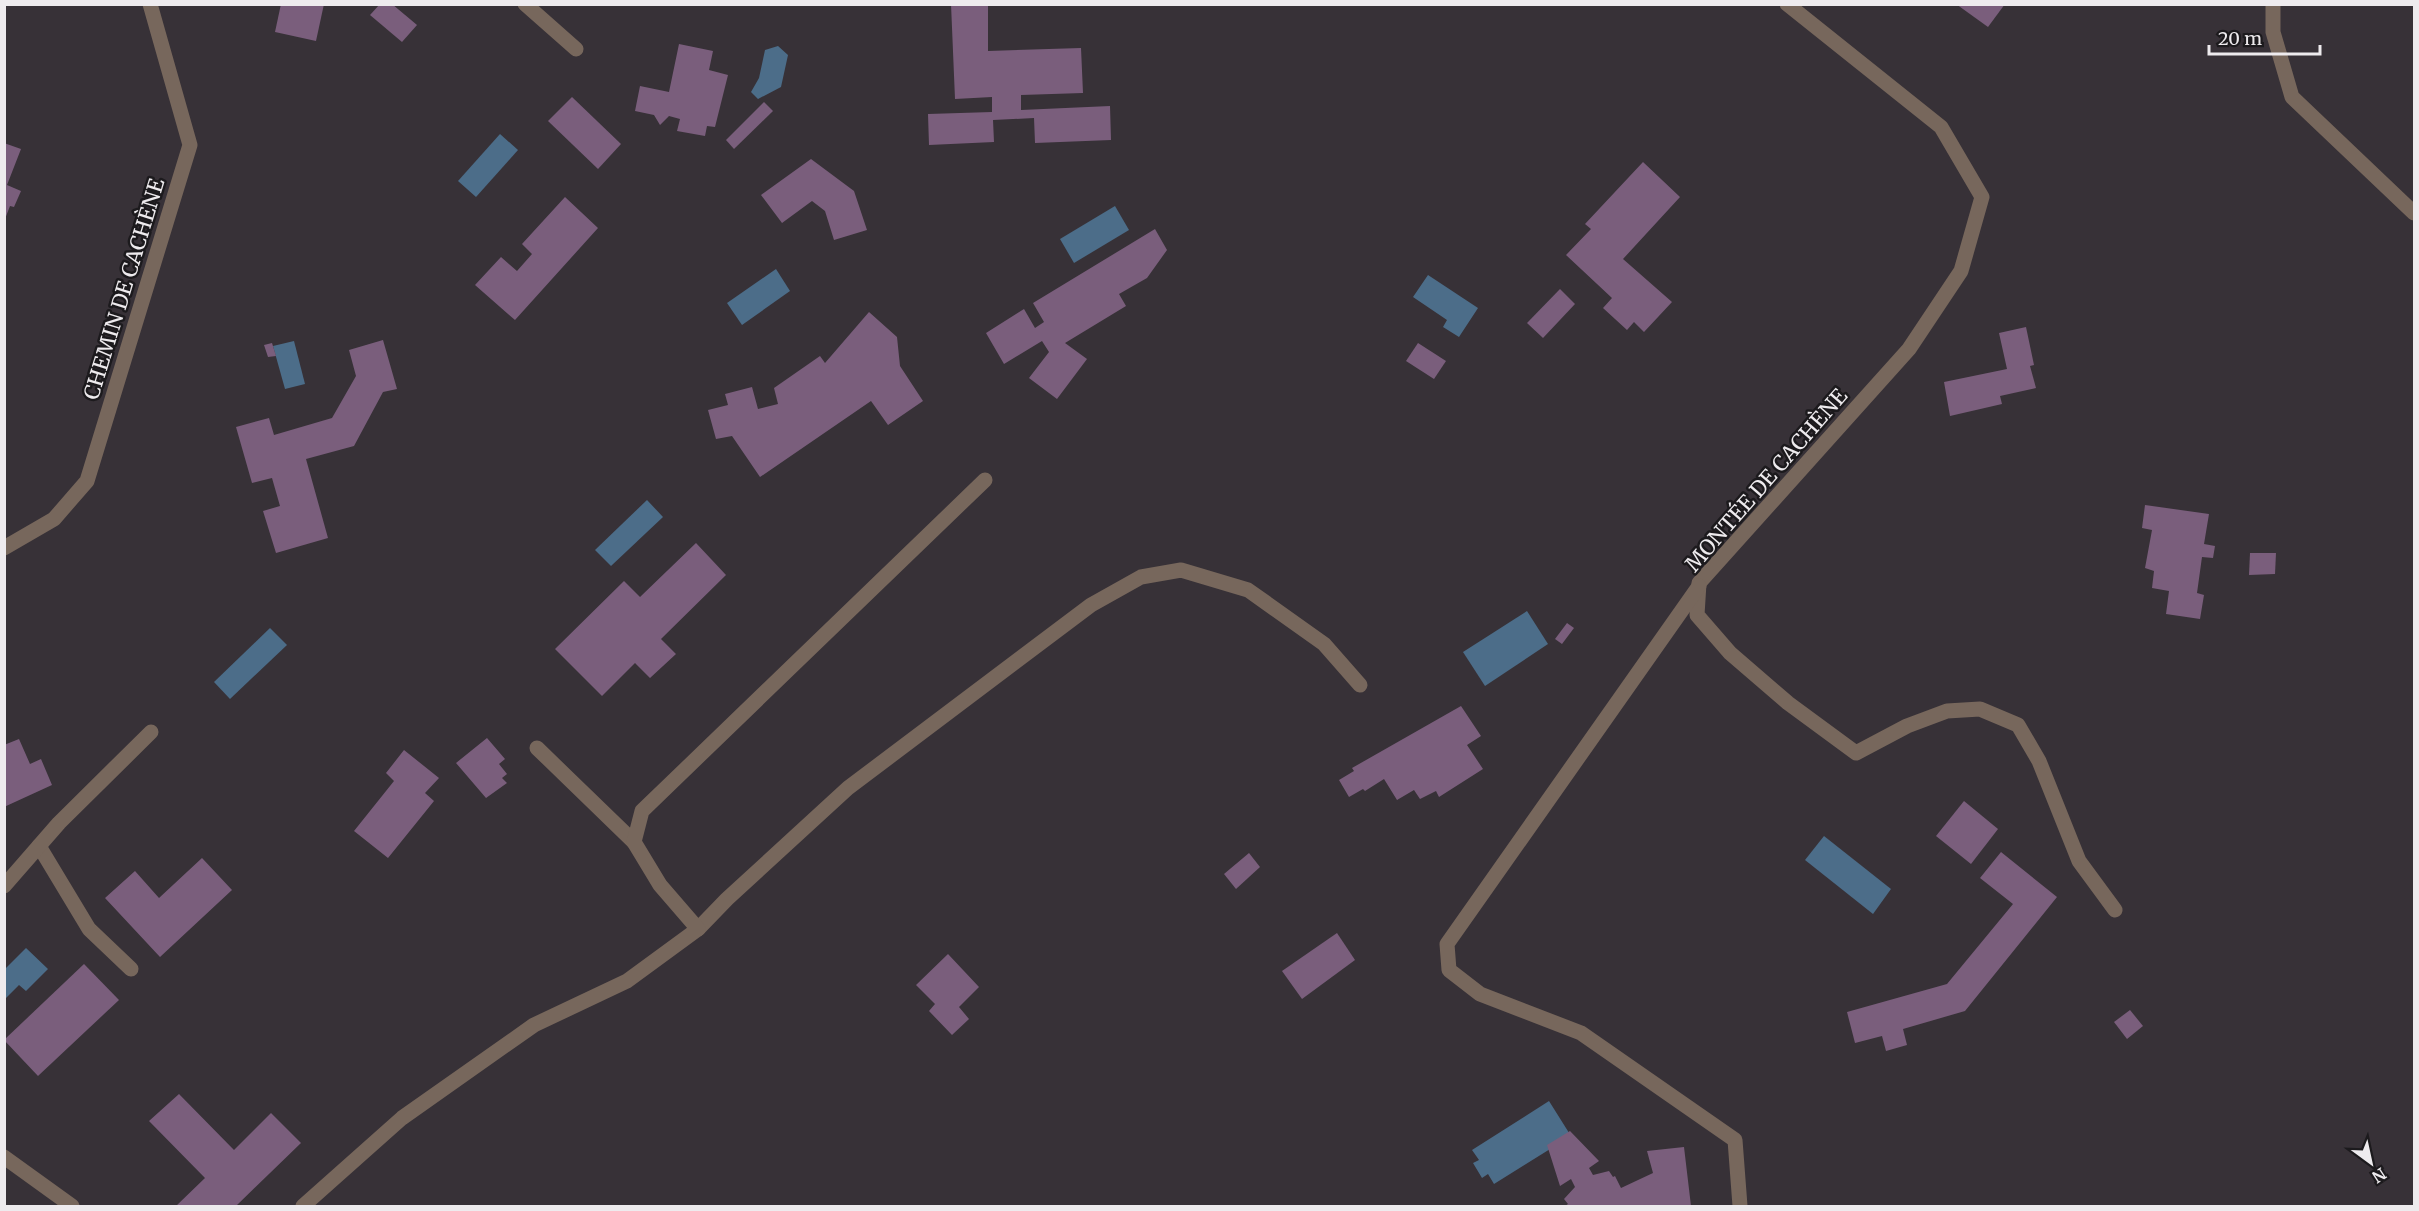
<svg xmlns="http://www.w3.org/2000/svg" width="2419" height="1211" font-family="Merriweather,serif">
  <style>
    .water { fill: #4c6d89 }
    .building { fill: #7a5e7c }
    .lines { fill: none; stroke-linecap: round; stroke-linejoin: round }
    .minor { stroke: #77675c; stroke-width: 15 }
    .labels { text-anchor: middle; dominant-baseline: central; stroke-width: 5; stroke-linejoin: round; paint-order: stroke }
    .street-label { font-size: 21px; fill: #eeebee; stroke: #1c1a1d }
  </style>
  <rect width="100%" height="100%" fill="#373137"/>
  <!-- water -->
  <g class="water">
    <path d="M778,46L788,55L781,87L758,99L751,92L759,78L765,50Z"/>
    <path d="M500,134L518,150L476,197L458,181Z"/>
    <path d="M1115,206L1129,230L1074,263L1060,239Z"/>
    <path d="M776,269L790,291L742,325L727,303Z"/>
    <path d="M1428,275L1478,308L1459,337L1443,327L1447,320L1413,297Z"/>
    <path d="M294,341L305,384L285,389L273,346Z"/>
    <path d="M647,500L663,517L611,566L595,550Z"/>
    <path d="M1527,611L1548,644L1485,686L1463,652Z"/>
    <path d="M270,628L287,645L230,699L214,682Z"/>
    <path d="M1824,836L1891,889L1873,914L1805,860Z"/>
    <path d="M26,948L48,969L26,991L19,985L5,999V969Z"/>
    <path d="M1549,1101L1571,1136L1494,1184L1488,1174L1482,1178L1473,1163L1479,1160L1472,1150Z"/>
  </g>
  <!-- building -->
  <g class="building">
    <path d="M281,4H324L316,41L275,32Z"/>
    <path d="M380,4H392L417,25L402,42L370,15Z"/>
    <path d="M951,4H988V51L1081,48L1083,93L1021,95V110L1110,106L1111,140L1035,143L1034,118L993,120L994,142L929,145L928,114L992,112V97L955,99Z"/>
    <path d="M1956,4H2005L1988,27Z"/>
    <path d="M679,44L713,51L709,70L728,75L715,127L707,126L705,136L677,131L680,119L669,116L660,125L654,115L635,111L640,86L669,92Z"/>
    <path d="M572,97L621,144L598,169L548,121Z"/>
    <path d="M764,102L773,111L734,149L726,140Z"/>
    <path d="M4,143L21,149L7,185L21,191L14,207L10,206L5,219Z"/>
    <path d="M811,159L854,191L867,230L834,240L825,211L812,201L782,223L761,195Z"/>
    <path d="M1643,162L1680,197L1623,259L1672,302L1644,332L1634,322L1627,330L1603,308L1612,298L1566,255L1591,229L1585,224Z"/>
    <path d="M565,197L598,228L515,320L475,285L501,257L517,271L532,254L522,244Z"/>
    <path d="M1155,229L1167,250L1147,278L1119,294L1126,306L1065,343L1087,359L1057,399L1029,378L1049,352L1042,341L1004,364L986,333L1024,309L1035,328L1044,322L1033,303Z"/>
    <path d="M1560,289L1575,304L1543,338L1527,323Z"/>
    <path d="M869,312L897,337L900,366L923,401L888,425L871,401L760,477L732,436L716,439L708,410L728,405L725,394L752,387L758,409L778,404L774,388L820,356L825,363Z"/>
    <path d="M2026,327L2034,365L2030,366L2036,388L2000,396L2002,404L1950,416L1944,382L2007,369L1999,333Z"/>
    <path d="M383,340L397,389L383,392L354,446L306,459L328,538L276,553L263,511L280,506L272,478L252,483L236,427L269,418L274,435L332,418L356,376L349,350Z"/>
    <path d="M272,343L276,356L268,357L264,345Z"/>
    <path d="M1418,343L1446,361L1434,379L1406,361Z"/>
    <path d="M2145,505L2209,514L2204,544L2215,546L2213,558L2202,557L2197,593L2204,595L2200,619L2166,614L2169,591L2152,588L2154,571L2145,568L2152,530L2142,528Z"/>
    <path d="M696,543L726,575L661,639L676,654L650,678L635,663L602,696L555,649L624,581L640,597Z"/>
    <path d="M2250,553H2276L2275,574L2249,575Z"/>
    <path d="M1567,623L1574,628L1562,644L1555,639Z"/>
    <path d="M1461,706L1481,736L1467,745L1483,769L1439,797L1436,791L1420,799L1414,790L1397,800L1384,779L1365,791L1363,789L1349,797L1339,780L1354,771L1352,768Z"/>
    <path d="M487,738L505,759L499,764L507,774L502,778L507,783L486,798L456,763Z"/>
    <path d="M19,739L30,764L41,759L52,785L4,807V745Z"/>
    <path d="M404,750L439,778L425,793L434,801L388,858L354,831L394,781L386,773Z"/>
    <path d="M1964,801L1998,829L1971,864L1936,836Z"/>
    <path d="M2001,852L2057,897L1965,1011L1903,1029L1907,1045L1886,1051L1882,1036L1855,1043L1847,1012L1947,984L2013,904L1980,878Z"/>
    <path d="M1249,853L1260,867L1236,889L1224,874Z"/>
    <path d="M202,858L232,890L160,957L105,898L135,871L159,898Z"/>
    <path d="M1337,933L1355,960L1302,999L1282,971Z"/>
    <path d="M948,954L979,987L959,1007L969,1019L952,1035L929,1011L935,1004L916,985Z"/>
    <path d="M84,964L119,1000L38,1076L4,1040Z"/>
    <path d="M2130,1010L2143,1026L2127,1039L2114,1022Z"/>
    <path d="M179,1094L234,1150L271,1113L301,1143L236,1206H176L205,1178L149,1121Z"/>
    <path d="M1570,1131L1599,1161L1589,1168L1593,1175L1609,1171L1613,1177L1615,1176L1621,1188L1653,1173L1647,1151L1684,1147L1691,1206H1565L1568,1204L1564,1199L1575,1187L1571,1179L1560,1186L1547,1145Z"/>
  </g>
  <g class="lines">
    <!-- minor -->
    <g class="minor">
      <path d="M525,4L576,49"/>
      <path d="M1787,4L1941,127L1982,197L1961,271L1909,349L1699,583L1697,615L1730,653L1788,703L1856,753L1907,726L1947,711L1980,709L2018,725L2039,761L2079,861L2115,910"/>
      <path d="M2273,4V32L2292,97L2414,213"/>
      <path d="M4,548L54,519L87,481L190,145L150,4"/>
      <path d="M1699,586L1447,944L1449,970L1480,994L1581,1033L1735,1140L1740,1206"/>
      <path d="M537,748L634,842"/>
      <path d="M39,846L89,929L131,969"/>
      <path d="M4,886L59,823L151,732"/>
      <path d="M698,929L727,899L848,788L1091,605L1141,577L1181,570L1248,590L1324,644L1360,685"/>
      <path d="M4,1157L72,1206"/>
      <path d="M303,1206L402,1118L534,1025L627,981L698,929L660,885L634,842L642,811L985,480"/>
    </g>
  </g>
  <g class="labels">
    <!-- street labels -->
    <g class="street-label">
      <text transform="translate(124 289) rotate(-73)">CHEMIN DE CACHÈNE</text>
      <text transform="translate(1766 480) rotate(-49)">MONTÉE DE CACHÈNE</text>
    </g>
  </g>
  <!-- border -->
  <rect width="2419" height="1211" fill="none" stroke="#eeebee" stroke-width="12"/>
  <!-- north arrow -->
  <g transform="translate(2371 1163) rotate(147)" stroke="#1c1a1d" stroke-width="4.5" paint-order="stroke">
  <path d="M0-4.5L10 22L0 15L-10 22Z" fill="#eeebee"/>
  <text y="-9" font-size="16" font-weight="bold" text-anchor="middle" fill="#eeebee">N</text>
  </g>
  <!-- scale -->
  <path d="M2209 45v9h111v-9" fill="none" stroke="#eeebee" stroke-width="3"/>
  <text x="2218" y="45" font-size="18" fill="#eeebee" stroke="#1c1a1d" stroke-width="4.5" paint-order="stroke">20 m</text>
</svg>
